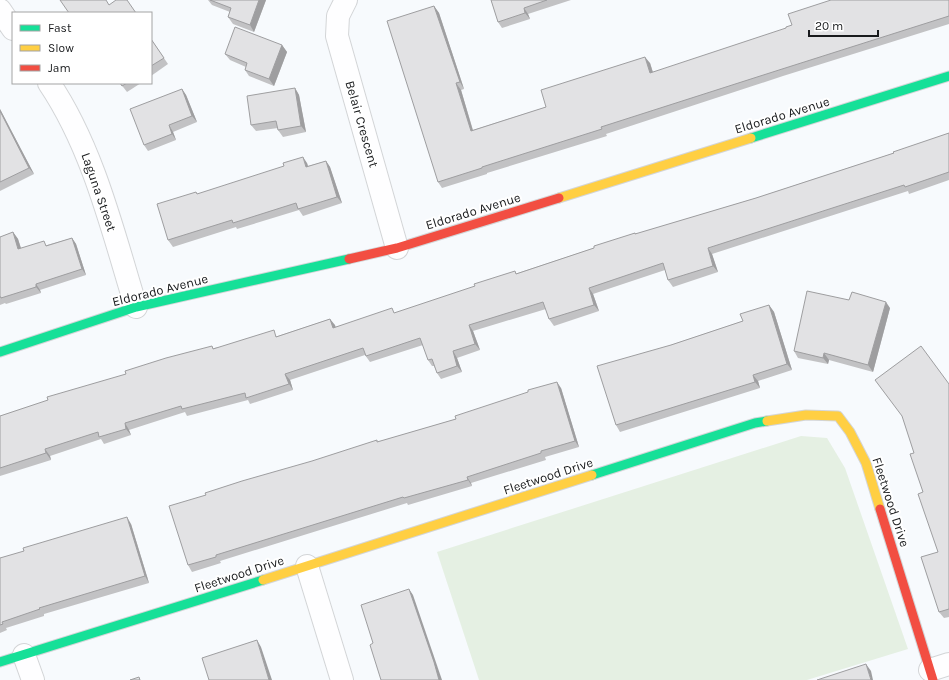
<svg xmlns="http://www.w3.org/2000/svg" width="949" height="680" font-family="Karla,sans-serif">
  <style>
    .green { fill: #e5f0e3 }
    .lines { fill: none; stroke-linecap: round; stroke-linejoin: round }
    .street-casing { stroke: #d3d5d7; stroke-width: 24 }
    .fast-casing { stroke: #d3d5d7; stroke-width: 11 }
    .slow-casing { stroke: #d3d5d7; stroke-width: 11 }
    .jam-casing { stroke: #d3d5d7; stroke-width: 11 }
    .street { stroke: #fefeff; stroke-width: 22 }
    .fast { stroke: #16e098; stroke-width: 9 }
    .slow { stroke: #ffcf43; stroke-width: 9 }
    .jam { stroke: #f24e42; stroke-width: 9 }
    .wall { fill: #c2c2c4 }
    .shaded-wall { fill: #9e9ea0 }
    .building { fill: #e2e2e4; stroke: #9e9ea0 }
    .labels { text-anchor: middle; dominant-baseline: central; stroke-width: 4; stroke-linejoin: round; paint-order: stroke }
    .street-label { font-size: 13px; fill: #181a1c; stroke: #fff }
  </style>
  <rect width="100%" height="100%" fill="#f7fafd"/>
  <!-- green -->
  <path class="green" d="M801,436L827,438L845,468L908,649L807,680H479L437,552Z"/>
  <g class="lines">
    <!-- street casing -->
    <g class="street-casing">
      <g id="street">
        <path d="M346,0L338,16L337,36L397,248"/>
        <path d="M0,10L13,29"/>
        <path d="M49,83C93,148 113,232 136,307"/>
        <path d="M307,566L342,680"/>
        <path d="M24,655L33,680"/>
        <path d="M930,670L949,664"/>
      </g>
    </g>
    <!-- fast casing -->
    <g class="fast-casing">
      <g id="fast">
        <path d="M751,138L949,76"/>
        <path d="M0,352L136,307L349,259"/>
        <path d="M592,475L755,423L767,421"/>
        <path d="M0,662L263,580"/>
      </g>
    </g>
    <!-- slow casing -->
    <g class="slow-casing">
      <g id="slow">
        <path d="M559,198L751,138"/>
        <path d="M767,421L806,415L838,416L850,432L866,463L880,509"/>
        <path d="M263,580L592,475"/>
      </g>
    </g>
    <!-- jam casing -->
    <g class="jam-casing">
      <g id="jam">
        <path d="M349,259L397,248L559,198"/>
        <path d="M880,509L933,680"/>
      </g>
    </g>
    <!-- street -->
    <use href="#street" class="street"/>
    <!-- fast -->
    <use href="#fast" class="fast"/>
    <!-- slow -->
    <use href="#slow" class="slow"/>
    <!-- jam -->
    <use href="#jam" class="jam"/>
  </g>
  <!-- wall -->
  <g class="wall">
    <path d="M208,0H266L254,32L233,24L228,17L230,12L212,5Z"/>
    <path d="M491,0H571L528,14L530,19L502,28L498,22Z"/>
    <path d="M949,0V24L783,76L606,134L607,136L487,173V174L442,188L438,182L434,6L439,13L464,89L461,90L473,130L546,107L650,63L653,72Z"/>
    <path d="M151,39L168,64L151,76Z"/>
    <path d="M282,45L287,52L274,86L249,76L245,70L246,67L230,60L225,54Z"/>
    <path d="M120,83H141L127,92Z"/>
    <path d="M295,88L299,95L306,132L283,137L278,130V128L256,131L251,125Z"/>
    <path d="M182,89L186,95L197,122L173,132L176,140L148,151L144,145Z"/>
    <path d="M0,109L34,174L0,191Z"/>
    <path d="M949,133V180L909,194L908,191L712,254L718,272L673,287L668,280L665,270L593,294L599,311L554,326L549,319L546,309L473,331L480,350L457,358L462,372L441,379L437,373L434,366H432L428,360L423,345L370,362L365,355L290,380L293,390L250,404L248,400L187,416L185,412L129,430L131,435L104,444L101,439L50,456L51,460L0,476V416L214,348L278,336L330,319L335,327L396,313L594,248L635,233L636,234L756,198L894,153Z"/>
    <path d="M326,161L330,167L342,203L303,216L299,210L237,229L236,227L173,247L168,240L196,192L197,194L307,163L308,166Z"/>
    <path d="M13,232L18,239L21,248L47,245L72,238L76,244L86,275L40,290L41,293L6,304L5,303L0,305V237Z"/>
    <path d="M849,300L890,308L873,372L829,360L828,364L798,358L794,351Z"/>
    <path d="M769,305L774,312L792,370L758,381L760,388L620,432L616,425L671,345L743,321Z"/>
    <path d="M949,384V617L944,618L939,612L938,552L914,453Z"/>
    <path d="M561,388L579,447L545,457L546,460L471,483L472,486L408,505L407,503L220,561L221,563L192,572L188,565L378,442Z"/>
    <path d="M131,524L149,583L44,614V616L6,628L7,630L0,633V558Z"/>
  </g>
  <!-- shaded-wall -->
  <g class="shaded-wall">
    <path d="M259,0H266L254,32L250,25Z"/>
    <path d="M434,6L439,13L464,89L460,82Z"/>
    <path d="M524,8L528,14L530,19L525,13Z"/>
    <path d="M282,45L287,52L274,86L269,79Z"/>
    <path d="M645,57L650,63L655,80L650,73Z"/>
    <path d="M456,83L461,90L475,138L471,131Z"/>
    <path d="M295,88L299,95L306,132L301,126Z"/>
    <path d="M182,89L186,95L197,122L192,116Z"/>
    <path d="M0,109L34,174L29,168L0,111Z"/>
    <path d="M169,125L173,132L176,140L172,134Z"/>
    <path d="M303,157L307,163L310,174L306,167Z"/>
    <path d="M326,161L330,167L342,203L337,197Z"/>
    <path d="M13,232L18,239L23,255L18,249Z"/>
    <path d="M72,238L76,244L86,275L82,269Z"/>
    <path d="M708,248L712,254L718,272L713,266Z"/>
    <path d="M36,284L40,290L41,293L36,287Z"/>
    <path d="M589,288L593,294L599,311L594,305Z"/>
    <path d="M886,302L890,308L873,372L868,365Z"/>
    <path d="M769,305L774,312L792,370L787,364Z"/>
    <path d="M330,319L335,325L338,334L333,328Z"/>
    <path d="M469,325L473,331L480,350L475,344Z"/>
    <path d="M453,351L457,358L462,372L457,366Z"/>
    <path d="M824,353L829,360L828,364L823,358Z"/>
    <path d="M285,374L290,380L293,390L289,384Z"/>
    <path d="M753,375L758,381L760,388L755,382Z"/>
    <path d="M557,382L561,388L579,447L575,441Z"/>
    <path d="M125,423L129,430L131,435L126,429Z"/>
    <path d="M45,449L50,456L51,460L46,453Z"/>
    <path d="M467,477L471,483L472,486L468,480Z"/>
    <path d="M127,517L131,524L149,583L145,576Z"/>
    <path d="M409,589L413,595L442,680H439Z"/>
    <path d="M257,640L261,647L272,680H269Z"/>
    <path d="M866,664L871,671L873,680H871Z"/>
  </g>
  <!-- building -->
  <g class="building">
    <path d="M60,0H106L109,5L116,0H127L136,13H69Z"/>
    <path d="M210,0H259L250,25L228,17L231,8Z"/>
    <path d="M491,0H547L524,8L525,13L498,22Z"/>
    <path d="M831,0H949V16L779,70L601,127L602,129L482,167V168L438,182L387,21L434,6L460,82L456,83L471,131L546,107L541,90L645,57L650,73L786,28V27L792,25L788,14Z"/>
    <path d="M235,27L282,45L269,79L245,70L247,63L225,54Z"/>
    <path d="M151,39L164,58L151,66Z"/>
    <path d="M120,83H127L122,86Z"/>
    <path d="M295,88L301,126L278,130L276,121L251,125L247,96Z"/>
    <path d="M182,89L192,116L169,125L172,134L144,145L130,109Z"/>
    <path d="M0,111L29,168L0,182Z"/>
    <path d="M949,133V172L905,187L904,185L708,248L713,266L668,280L663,263L589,288L594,305L549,319L543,302L469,325L475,344L453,351L457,366L437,373L432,359L428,360L420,338L366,356L363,348L285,374L289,384L246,398L245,393L182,409L181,406L125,423L126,429L99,437L98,432L45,449L46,453L0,468V416L48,400L47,397L126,374L125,371L166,358L212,346L213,349L274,330L276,337L330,319L333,328L392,308L394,313L475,286L474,284L515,271L516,274L594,248V246L635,233V234L756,198L894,153L893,152Z"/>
    <path d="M303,157L306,167L326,161L337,197L298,209L296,203L233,223L232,220L168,240L157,204L196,192L197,194L284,166L283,163Z"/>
    <path d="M13,232L18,249L44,241L46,246L72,238L82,269L36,284V287L1,298V297H0V237Z"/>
    <path d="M807,291L849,300L852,292L886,302L868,365L824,353L823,358L794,351Z"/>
    <path d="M769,305L787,364L753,375L755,382L616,425L597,366L671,345L743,321L740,314Z"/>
    <path d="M921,346L949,384V609L939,612L921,557L938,552L918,494L923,492L910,454L914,453L902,416L875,380Z"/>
    <path d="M557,382L575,441L541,451V453L467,477L468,480L404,498L403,497L216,555V557L188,565L169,506L206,495L205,493L242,481L312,461L377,440V442L456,419L455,416L528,392V390Z"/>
    <path d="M127,517L145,576L39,608L40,609L2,622L3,624L0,625V558L24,551L23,548Z"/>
    <path d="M409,589L434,662L439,680H381L370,645L373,643L361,605Z"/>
    <path d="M257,640L269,680H209L202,658Z"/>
    <path d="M866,664L871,680H817Z"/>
    <path d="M139,677L140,680H130Z"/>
  </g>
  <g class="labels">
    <!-- street labels -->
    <g class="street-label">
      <text transform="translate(782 115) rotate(-17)">Eldorado Avenue</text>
      <text transform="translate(362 124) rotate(74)">Belair Crescent</text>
      <text transform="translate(99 192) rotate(71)">Laguna Street</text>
      <text transform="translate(473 211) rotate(-17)">Eldorado Avenue</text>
      <text transform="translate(160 290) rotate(-14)">Eldorado Avenue</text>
      <text transform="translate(548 476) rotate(-18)">Fleetwood Drive</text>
      <text transform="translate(891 502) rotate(72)">Fleetwood Drive</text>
      <text transform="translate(239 574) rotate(-18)">Fleetwood Drive</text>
    </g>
  </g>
  <!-- legend -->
  <rect x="12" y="12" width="140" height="72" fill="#ffffff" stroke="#a3a3a4"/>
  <rect x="20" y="25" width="20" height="6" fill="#16e098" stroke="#a3a3a4"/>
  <text x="48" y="32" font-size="12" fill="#181a1c">Fast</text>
  <rect x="20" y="45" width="20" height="6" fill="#ffcf43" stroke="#a3a3a4"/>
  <text x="48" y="52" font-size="12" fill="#181a1c">Slow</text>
  <rect x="20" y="65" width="20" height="6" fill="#f24e42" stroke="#a3a3a4"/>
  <text x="48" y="72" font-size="12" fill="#181a1c">Jam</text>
  <!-- scale -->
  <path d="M809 30v6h69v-6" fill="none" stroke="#181a1c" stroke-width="2"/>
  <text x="815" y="30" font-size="12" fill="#181a1c" stroke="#ffffff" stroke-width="3" paint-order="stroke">20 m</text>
</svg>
